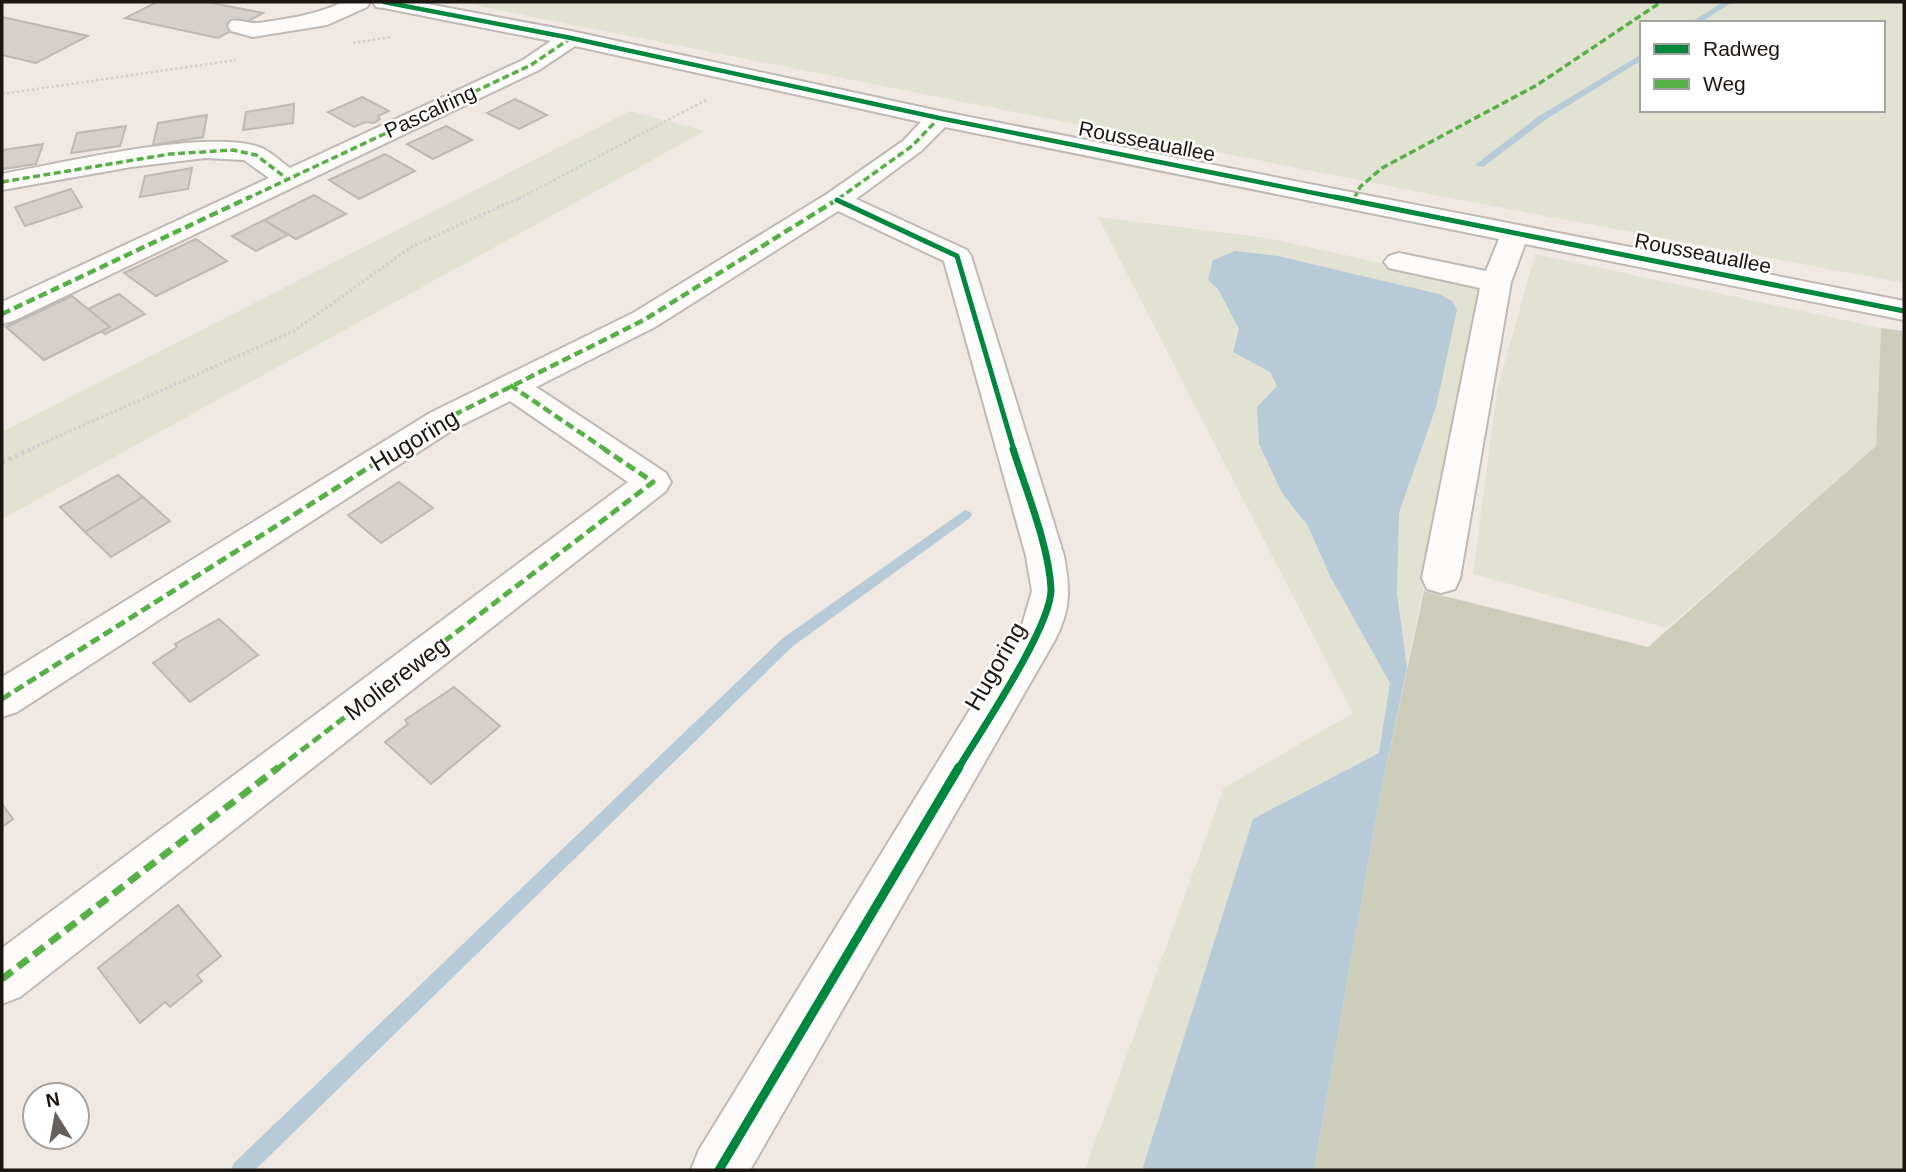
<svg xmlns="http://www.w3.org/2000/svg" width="1906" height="1172" font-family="Arial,sans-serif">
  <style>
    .green { fill: #e1e2d2; fill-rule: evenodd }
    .forest { fill: #ccceba }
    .water { fill: #b6cad8 }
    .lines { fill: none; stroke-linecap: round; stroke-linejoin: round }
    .stream { fill: #b6cad8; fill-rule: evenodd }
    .building { fill: #d5d0cc; stroke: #beb8b4; stroke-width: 2 }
    .minor-casing { stroke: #bfb9b5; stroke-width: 4 }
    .path-far2 { stroke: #d2d0cf; stroke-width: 2.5; stroke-dasharray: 2.5 2.5; stroke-linecap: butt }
    .path-far1 { stroke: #d2d0cf; stroke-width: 3.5; stroke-dasharray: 2.5 2.5; stroke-linecap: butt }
    .path { stroke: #d2d0cf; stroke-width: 4.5; stroke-dasharray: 3.5 3.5; stroke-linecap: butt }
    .minor { fill: #fdfcfb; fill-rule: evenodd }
    .quiet-far3 { stroke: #55b144; stroke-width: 3.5; stroke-dasharray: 7 3.5; stroke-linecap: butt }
    .quiet-far2 { stroke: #55b144; stroke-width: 4.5; stroke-dasharray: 9 4.5; stroke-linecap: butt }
    .quiet-far1 { stroke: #55b144; stroke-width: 5; stroke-dasharray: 10 5; stroke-linecap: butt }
    .quiet { stroke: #55b144; stroke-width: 7; stroke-dasharray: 13 7; stroke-linecap: butt }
    .cycleway-far3-casing { stroke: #fff; stroke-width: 7 }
    .cycleway-far2-casing { stroke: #fff; stroke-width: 9 }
    .cycleway-far1-casing { stroke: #fff; stroke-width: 11 }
    .cycleway-casing { stroke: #fff; stroke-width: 13 }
    .cycleway-far3 { stroke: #00873e; stroke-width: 4.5 }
    .cycleway-far2 { stroke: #00873e; stroke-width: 5 }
    .cycleway-far1 { stroke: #00873e; stroke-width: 7 }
    .cycleway { stroke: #00873e; stroke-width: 9 }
    .labels { text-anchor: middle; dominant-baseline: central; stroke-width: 5; stroke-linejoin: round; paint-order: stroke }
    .far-street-label { font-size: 21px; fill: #1b1612; stroke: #fff }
    .street-label { font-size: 24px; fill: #1b1612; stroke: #fff }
  </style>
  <rect width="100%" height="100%" fill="#efe8e3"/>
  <!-- green -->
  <g class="green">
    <path d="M458,2H1904V283L1455,199ZM1642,23H1883V110H1642Z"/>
    <path d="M630,111L705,131L2,519V432Z"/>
    <path d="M1098,217L1268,238L1484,286L1407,668L1397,593L1399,513L1436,407L1439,294L1278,256L1235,251L1208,280L1218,289L1239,329L1233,352L1270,372L1277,386L1282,493L1308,526L1330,576L1390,683L1379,753L1253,819L1142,1170H1085L1224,788L1353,713Z"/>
    <path d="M1535,254L1881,328L1876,446L1667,628L1473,574L1497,391Z"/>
  </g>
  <!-- forest -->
  <path class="forest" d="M1881,328L1904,331V1170H1314L1380,796L1424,591L1648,647L1876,446Z"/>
  <!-- water -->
  <path class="water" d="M1235,251L1278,256L1439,294L1452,301L1457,310L1436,407L1399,513L1397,593L1407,668L1380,796L1314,1170H1142L1253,819L1379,753L1390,683L1330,576L1308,526L1282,493L1259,444L1257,407L1277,386L1270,372L1233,352L1239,329L1218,289L1208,280L1213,260Z"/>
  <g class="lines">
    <!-- stream -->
    <g class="stream">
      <path d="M1723,2H1732L1700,23H1690Z"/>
      <path d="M1642,54V60L1545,120L1483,167L1475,165L1539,116Z"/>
      <path d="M965,510L970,512L972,515L970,518L793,646L255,1170H231L234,1163L783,638Z"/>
    </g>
  </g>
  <!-- building -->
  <g class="building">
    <path d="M157,2H207L263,13L218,38L125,18Z"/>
    <path d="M2,17L88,36L36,63L2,55Z"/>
    <path d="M362,97L389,111L378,116L380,119L374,123L366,122L354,127L328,112Z"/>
    <path d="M515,99L547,115L519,129L487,113Z"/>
    <path d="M294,104L293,123L243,130L246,112Z"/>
    <path d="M207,115L203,137L153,145L158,123Z"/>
    <path d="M126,126L120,146L71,153L77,133Z"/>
    <path d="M446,126L472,140L433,159L407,144Z"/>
    <path d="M43,144L36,164L2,169V150Z"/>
    <path d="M385,154L415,171L359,199L329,180Z"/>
    <path d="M192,168L188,189L140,197L145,176Z"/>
    <path d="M71,189L82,207L25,226L15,207Z"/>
    <path d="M314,195L346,214L296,239L264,220Z"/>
    <path d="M264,220L288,235L256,251L232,236Z"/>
    <path d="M196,239L227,261L156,296L124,273Z"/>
    <path d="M119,294L145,314L105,334L102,332L110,327L88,309Z"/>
    <path d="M72,296L110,327L44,360L6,327Z"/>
    <path d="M118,475L143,497L85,532L60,507Z"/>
    <path d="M399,482L433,508L381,543L348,515Z"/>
    <path d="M143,497L170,521L111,557L85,532Z"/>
    <path d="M219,619L258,655L190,702L153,663L177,647L175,644Z"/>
    <path d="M454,687L500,726L431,784L385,742L408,724L405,720Z"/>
    <path d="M2,804L13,819L2,827Z"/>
    <path d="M178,905L221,956L197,975L202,981L170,1007L165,1002L140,1023L98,968Z"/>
  </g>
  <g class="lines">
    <!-- minor casing -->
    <g class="minor-casing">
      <g id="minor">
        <path d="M343,2H370L367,7L327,25L253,37L231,31L228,26L231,21C241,19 248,24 258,23C287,19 316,15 343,2Z"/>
        <path d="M373,2H417L571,31L939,111L1904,301V320L1525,244L1511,282L1460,578L1455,589L1441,593L1427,589L1422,578L1480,288L1389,268L1384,262L1389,256L1399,253L1486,271L1499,239L945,127L921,151L856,199L967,250L971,256L1064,556C1070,590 1071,608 1055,640L750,1170H691L699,1150L1022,625L1032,591L1026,556L944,261L838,211L655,327L536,387L666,473L671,482L666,491L20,997L2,1004V948L628,482L510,401L454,429L17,712L2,717V677L430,413L633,313L827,194L903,141L921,122L575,46L539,70L13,321L2,324V302L269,178L244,160L205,158L131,167L2,190V174C62,163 205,129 259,147C270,151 280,161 290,168L523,60L551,41L384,8L376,7Z"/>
      </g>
    </g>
    <!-- path-far2 -->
    <g class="path-far2">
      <path d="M353,43L392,37"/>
      <path d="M2,94L236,60"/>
      <path d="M518,199L706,100"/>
    </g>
    <!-- path-far1 -->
    <path class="path-far1" d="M28,450L294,331L411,247L521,197"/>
    <!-- path -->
    <path class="path" d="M2,462L32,449"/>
    <!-- minor -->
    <use href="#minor" class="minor"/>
    <!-- quiet-far3 -->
    <g class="quiet-far3">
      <path d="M2,182L170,154L233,150L256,155L286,178"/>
      <path d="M246,199L531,65L571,38"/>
      <path d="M838,199L912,146L939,118"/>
      <path d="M1354,199L1360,187L1382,168L1537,85L1661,2"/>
    </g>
    <!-- quiet-far2 -->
    <g class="quiet-far2">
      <path d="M1353,200L1354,197"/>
      <path d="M2,314L250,197"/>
      <path d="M510,385L606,450"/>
      <path d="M396,450L442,421L644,320L841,197"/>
    </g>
    <!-- quiet-far1 -->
    <g class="quiet-far1">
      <path d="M2,699L398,449"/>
      <path d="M277,769L653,482L604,449"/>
    </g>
    <!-- quiet -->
    <path class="quiet" d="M2,979L279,767"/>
    <!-- cycleway-far3 casing -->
    <g class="cycleway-far3-casing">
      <path id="cycleway-far3" d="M384,2L571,38L939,118L1344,199"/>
    </g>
    <!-- cycleway-far2 casing -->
    <g class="cycleway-far2-casing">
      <g id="cycleway-far2">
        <path d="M1335,197L1904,311"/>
        <path d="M837,200L957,256L1014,450"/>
      </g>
    </g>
    <!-- cycleway-far1 casing -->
    <g class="cycleway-far1-casing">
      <path id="cycleway-far1" d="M958,769C980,732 1052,626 1051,589C1049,546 1026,490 1013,449"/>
    </g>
    <!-- cycleway casing -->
    <g class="cycleway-casing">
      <path id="cycleway" d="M719,1170L959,767"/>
    </g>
    <!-- cycleway-far3 -->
    <use href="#cycleway-far3" class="cycleway-far3"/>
    <!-- cycleway-far2 -->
    <use href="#cycleway-far2" class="cycleway-far2"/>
    <!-- cycleway-far1 -->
    <use href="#cycleway-far1" class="cycleway-far1"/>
    <!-- cycleway -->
    <use href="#cycleway" class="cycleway"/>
  </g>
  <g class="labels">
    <!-- far-street labels -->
    <g class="far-street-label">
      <text transform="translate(430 111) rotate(-25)">Pascalring</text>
      <text transform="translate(1147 141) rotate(11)">Rousseauallee</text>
      <text transform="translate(1703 253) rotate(11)">Rousseauallee</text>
    </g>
    <!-- street labels -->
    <g class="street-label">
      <text transform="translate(414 440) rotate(-31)">Hugoring</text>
      <text transform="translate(995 666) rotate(-60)">Hugoring</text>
      <text transform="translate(396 678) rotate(-37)">Moliereweg</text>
    </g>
  </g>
  <!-- border -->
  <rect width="1906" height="1172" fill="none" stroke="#1b1612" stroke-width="7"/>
  <!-- legend -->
  <rect x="1640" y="21" width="245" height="91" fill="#ffffff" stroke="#a4a2a0" stroke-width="2"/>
  <rect x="1654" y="44" width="35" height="10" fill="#00873e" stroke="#a4a2a0" stroke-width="2"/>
  <text x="1703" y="56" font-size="21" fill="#1b1612">Radweg</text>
  <rect x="1654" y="79" width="35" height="10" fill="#55b144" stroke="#a4a2a0" stroke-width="2"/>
  <text x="1703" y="91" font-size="21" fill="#1b1612">Weg</text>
  <!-- north arrow -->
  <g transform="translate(56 1116) rotate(349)"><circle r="33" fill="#ffffff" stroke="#a4a2a0" stroke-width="2"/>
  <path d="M0-5L12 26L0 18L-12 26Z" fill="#65605b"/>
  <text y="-10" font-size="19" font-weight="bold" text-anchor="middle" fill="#1b1612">N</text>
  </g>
</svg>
